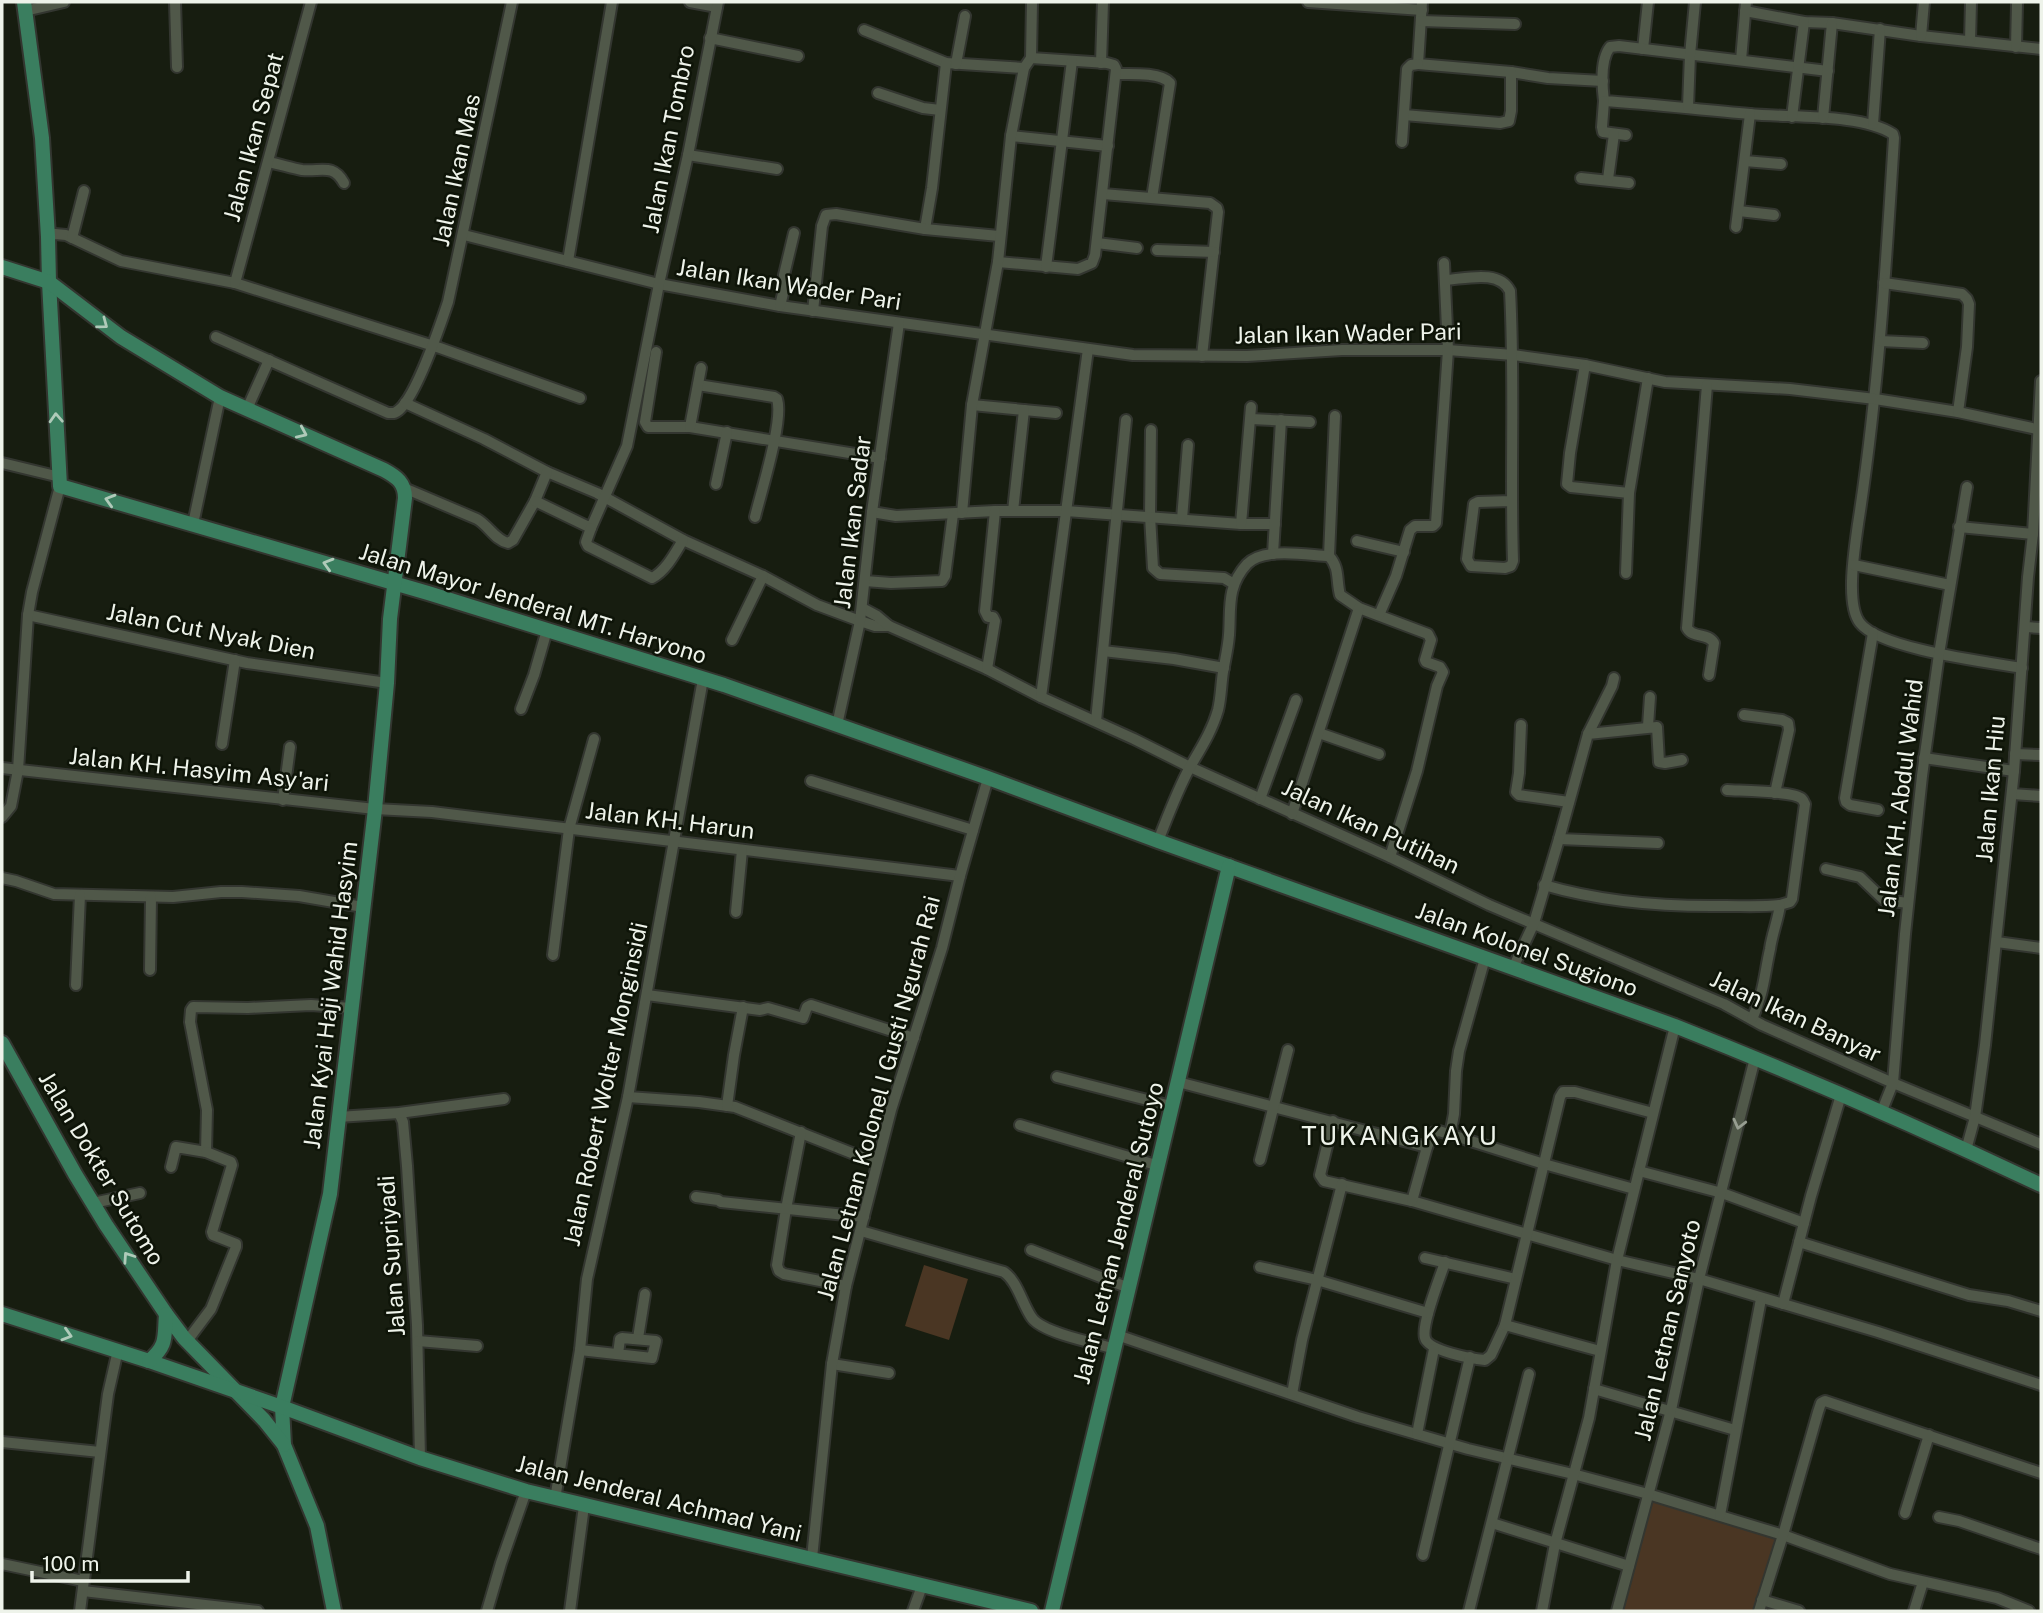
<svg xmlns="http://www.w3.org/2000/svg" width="2043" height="1613" font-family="'Public Sans',sans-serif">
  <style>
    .green { fill: #4a3623 }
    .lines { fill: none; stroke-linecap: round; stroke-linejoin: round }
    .minor-casing { stroke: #333630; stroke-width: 14 }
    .major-casing { stroke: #333630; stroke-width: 18 }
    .minor { stroke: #505849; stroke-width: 10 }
    .major { stroke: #3a7e5f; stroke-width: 14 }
    .oneway { stroke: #afcab9 }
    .oneway2 { stroke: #979e91 }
    .labels { text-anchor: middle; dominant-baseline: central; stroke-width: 5; stroke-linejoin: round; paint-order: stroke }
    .street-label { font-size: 23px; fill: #eef3ea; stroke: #0e1408 }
    .quarter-label { font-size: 26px; letter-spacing: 2px; fill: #eef3ea; stroke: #0e1408 }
  </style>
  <rect width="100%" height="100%" fill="#171d10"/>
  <!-- green -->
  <g class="green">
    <path d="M924,1265L968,1279L949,1340L905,1326Z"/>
    <path d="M1649,1495L1783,1535L1760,1611H1617Z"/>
  </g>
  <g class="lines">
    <!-- minor casing -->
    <g class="minor-casing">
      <g id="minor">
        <path d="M175,2L177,67"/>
        <path d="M690,2L717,7"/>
        <path d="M1308,2L1422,10"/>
        <path d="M1422,2L1418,64L1511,72L1548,78L1603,81"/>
        <path d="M25,11L64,2"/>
        <path d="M1745,11L1804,22L1832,23L1921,36L2041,49"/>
        <path d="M1421,21L1515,24"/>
        <path d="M864,30L946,63L1024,68"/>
        <path d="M1921,36L1924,2"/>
        <path d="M710,38L798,56"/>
        <path d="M1970,41L1971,2"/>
        <path d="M2016,47L2017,4"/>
        <path d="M1643,49L1648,2"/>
        <path d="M1741,60L1746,2"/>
        <path d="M1101,63L1103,2"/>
        <path d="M956,64L965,16"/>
        <path d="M1828,71L1619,46L1610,47C1600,60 1602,85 1604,101C1653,104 1701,110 1750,114C1789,118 1861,113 1893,134L1894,138C1886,267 1878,396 1858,524C1855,547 1845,604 1860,623C1880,649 1987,662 2022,668"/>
        <path d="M1116,74C1130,74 1161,72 1170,83L1152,198"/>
        <path d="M878,93L923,108L940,110"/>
        <path d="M1604,101L1602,127L1603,132L1626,135"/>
        <path d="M1688,107L1690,55L1695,2"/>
        <path d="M1404,115L1500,123L1509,121L1511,111V72"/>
        <path d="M1792,117L1804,22"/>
        <path d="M1823,118L1832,23"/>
        <path d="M1873,124L1880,29"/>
        <path d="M1011,136L1108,146"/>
        <path d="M1402,142L1407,69L1411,65L1418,64"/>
        <path d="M688,155L777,169"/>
        <path d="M1745,161L1781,164"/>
        <path d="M268,162C279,164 291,168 302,170C321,172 333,163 344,183"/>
        <path d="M1581,178L1629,183"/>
        <path d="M1608,179L1614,134"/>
        <path d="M1103,194L1210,203L1217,208L1218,212L1202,356"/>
        <path d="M1739,211L1774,215"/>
        <path d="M1736,227L1750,114"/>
        <path d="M925,229L932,188L946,63"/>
        <path d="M464,235L659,284L780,306L1133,355L1247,356L1342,350H1448L1513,355L1585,365L1665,382L1790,389L1875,399L1958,412L2041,430"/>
        <path d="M48,237L55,234L66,235L121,261L235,283L440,348L580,398"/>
        <path d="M72,238L84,191"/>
        <path d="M1097,243L1137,248"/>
        <path d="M1157,250L1214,252"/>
        <path d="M568,261L612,2"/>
        <path d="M998,262L1078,269L1092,263L1095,255L1116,69L1114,65L1107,63L1031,58"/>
        <path d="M1046,267L1072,61"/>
        <path d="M1445,280C1465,279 1499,269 1510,291C1515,381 1510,471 1513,561L1511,566L1505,568L1471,566L1467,559L1474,504L1478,502L1511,501"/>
        <path d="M235,283L311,2"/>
        <path d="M1884,283L1962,294L1967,299L1969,304L1967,347L1958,412"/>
        <path d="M780,306L785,285L784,275L794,233"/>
        <path d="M813,311L822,226L826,215L836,214L925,229L999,236"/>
        <path d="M216,337L388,413C394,413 394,414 399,410C416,396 440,326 448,302L512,2"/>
        <path d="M1880,341L1923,343"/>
        <path d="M656,352L645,422L648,427H690L880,458"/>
        <path d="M1585,365L1570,453L1567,484L1571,487L1629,493"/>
        <path d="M698,385L774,397L777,399C784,420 761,492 755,517"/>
        <path d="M1707,385L1687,628C1693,639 1708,632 1714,643L1709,675"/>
        <path d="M405,403L484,439L547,472L597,493L683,540L763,576L817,605L860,621L875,626H889"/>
        <path d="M972,405L1056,413"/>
        <path d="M247,409L269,360"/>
        <path d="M1335,416L1329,556C1340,568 1336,580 1340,595L1359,608L1428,634L1431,640L1425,660L1426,662L1440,667L1443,672L1437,686L1417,771L1390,857"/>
        <path d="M1251,419L1310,422"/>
        <path d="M690,427L701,368"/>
        <path d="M1151,430L1150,516L1153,568L1160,574L1224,578L1234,584"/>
        <path d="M2,463L60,477"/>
        <path d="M716,484L727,432"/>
        <path d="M404,488L477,519C489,526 495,540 508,543L513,540L535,501L547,472"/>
        <path d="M535,501L591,528L627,446L659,284L688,155L718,2"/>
        <path d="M1013,511L1024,410"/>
        <path d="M872,512L896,516L995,511H1066L1241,524H1275"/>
        <path d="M962,513L972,405L998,262L1011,136L1024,68L1031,58L1032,2"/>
        <path d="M1182,519L1188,445"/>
        <path d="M193,524L220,397"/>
        <path d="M1241,524L1251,407"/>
        <path d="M1959,527L2033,534"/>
        <path d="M591,528L586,542L588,546L652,578C666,571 675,553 683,540"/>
        <path d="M1357,541L1404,552"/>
        <path d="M1273,554L1281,420"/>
        <path d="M1854,565L1950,585"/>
        <path d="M1626,573L1629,493L1648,378"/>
        <path d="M865,581L891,583L942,581L945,576L953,514"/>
        <path d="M862,608L877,616L889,626L987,669L1041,697L1134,739L1190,767L1390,857L1489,905L1724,1004L1762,1025L1893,1083L2041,1144"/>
        <path d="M28,615L247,663L387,683"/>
        <path d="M1379,615L1396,576L1410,530L1415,526H1433L1436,523L1448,350L1444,263"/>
        <path d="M2025,627L2041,628"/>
        <path d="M1873,633L1845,798L1846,802L1850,805L1878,810"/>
        <path d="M732,640L763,576"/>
        <path d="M1103,651L1174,659L1224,668"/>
        <path d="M987,669L995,621L993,617H988L985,611L995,511"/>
        <path d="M1041,697L1088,349"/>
        <path d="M521,709L534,675L547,630"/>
        <path d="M1744,715L1782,720L1788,723L1789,730L1775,793"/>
        <path d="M1096,721L1126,420"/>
        <path d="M837,725L860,621L872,512L899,323"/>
        <path d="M1521,725L1519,773L1516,792L1519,795L1569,802"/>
        <path d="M1648,726L1650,697"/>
        <path d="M1319,733L1379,754"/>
        <path d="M1588,734L1612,686L1614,678"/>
        <path d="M222,744L235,660"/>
        <path d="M2015,754L2041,755"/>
        <path d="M1924,758L2014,771"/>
        <path d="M2,768L375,809L432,812L960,876"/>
        <path d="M811,781L973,830"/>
        <path d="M1727,790C1740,791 1794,791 1802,799C1804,801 1804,803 1805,804L1792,899L1790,902L1780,905C1778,920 1772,934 1770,949C1764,976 1764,993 1752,1019"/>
        <path d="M2012,794L2041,796"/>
        <path d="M1260,799L1296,700"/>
        <path d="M283,800L290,747"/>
        <path d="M1292,814L1359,608"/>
        <path d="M2,817L11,806L18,770L28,615L32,592L60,486"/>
        <path d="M1559,839L1658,843"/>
        <path d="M1158,841C1168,816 1177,791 1190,767C1201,748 1212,731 1218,710C1221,698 1221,685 1223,672C1225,660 1228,648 1229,635C1231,609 1226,587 1247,564C1263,547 1306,555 1329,556"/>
        <path d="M1826,869L1860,877L1884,900L1908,903"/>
        <path d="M2,878L16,881L54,894L173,897L221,892H242L299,896L363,907"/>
        <path d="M1544,885C1602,902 1665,907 1726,906C1744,906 1762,907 1780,905"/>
        <path d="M736,912L742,850"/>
        <path d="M1997,942L2041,948"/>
        <path d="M553,955L569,829L594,739"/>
        <path d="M1513,968L1534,923L1559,839L1588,734L1657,727L1659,762L1665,763L1682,760"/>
        <path d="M150,970L151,897"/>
        <path d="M76,985L80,895"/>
        <path d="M647,995L760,1010L768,1008L803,1018L807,1007L811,1005L914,1038"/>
        <path d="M1057,1077L1171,1106"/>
        <path d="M1178,1082L1427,1147"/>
        <path d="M628,1097L699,1102L735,1107L877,1163"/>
        <path d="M727,1106L734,1055L743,1007"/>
        <path d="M399,1113L403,1122L407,1166L417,1325L420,1458"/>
        <path d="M1881,1113L1893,1083L1905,934L1922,776L1939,654L1967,487"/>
        <path d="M338,1117L399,1113L504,1099"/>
        <path d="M1333,1121L1320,1175L1324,1181L1412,1201L1617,1260L1699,1279L1878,1332L2041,1385"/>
        <path d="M1020,1125L1156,1165"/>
        <path d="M801,1132L786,1209L777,1265L779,1271L784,1274L846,1286"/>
        <path d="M1450,1135L1454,1114L1456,1071L1459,1051L1485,958"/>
        <path d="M1966,1150L1975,1117L1985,1045L2014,771L2028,577L2033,534L2041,381"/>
        <path d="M1260,1160L1288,1050"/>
        <path d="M171,1167L176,1147L206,1152L207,1110L190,1022L191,1010L193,1007L248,1008L311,1005L351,1008"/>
        <path d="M1639,1171L1722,1193L1804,1223"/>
        <path d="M696,1197L718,1200L721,1202L864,1217"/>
        <path d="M1412,1201L1427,1147L1434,1132L1439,1131L1544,1164L1634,1189"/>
        <path d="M93,1203L140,1193"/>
        <path d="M861,1231L1004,1272C1018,1282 1022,1304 1032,1318C1043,1333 1094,1343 1113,1348"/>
        <path d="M1799,1242L1969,1295L2008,1301L2041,1311"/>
        <path d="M1031,1250L1129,1288"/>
        <path d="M1425,1258L1516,1279"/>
        <path d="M1445,1262C1440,1278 1421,1324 1425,1338C1428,1351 1473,1359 1485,1360L1491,1355L1505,1325"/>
        <path d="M1260,1267L1317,1280L1428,1313"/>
        <path d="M1783,1304L1811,1196L1841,1095"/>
        <path d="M1117,1335L1358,1417L1468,1449L1573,1474L1648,1494L1783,1535L1890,1574L1997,1598L2029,1611"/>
        <path d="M638,1338L645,1294"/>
        <path d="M187,1341L211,1309L236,1247V1244L213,1235L212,1232L232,1165L231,1162L206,1152"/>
        <path d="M418,1341L477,1346"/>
        <path d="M580,1350L652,1358L656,1341L622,1338L620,1339L618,1354"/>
        <path d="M1600,1351L1505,1325L1560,1097L1563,1092H1575L1653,1113"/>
        <path d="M832,1364L889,1373"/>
        <path d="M1594,1389L1735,1430"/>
        <path d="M1292,1394L1302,1340L1342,1184"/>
        <path d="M1417,1434L1434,1349"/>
        <path d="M2,1442L100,1452"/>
        <path d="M555,1499L580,1350L587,1279L628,1097L703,679"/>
        <path d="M1905,1513L1929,1435"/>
        <path d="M1720,1515L1761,1299"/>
        <path d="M1939,1517L1959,1521L2041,1549"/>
        <path d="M1492,1523L1629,1566"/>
        <path d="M1423,1555L1470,1357"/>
        <path d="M812,1558L832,1364L846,1286L891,1110L942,948L960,876L988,778"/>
        <path d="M2,1564L83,1581"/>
        <path d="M83,1591L258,1611"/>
        <path d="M1762,1600L1799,1611"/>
        <path d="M80,1611L108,1394L118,1350"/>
        <path d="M487,1611L501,1563L526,1491"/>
        <path d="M570,1611L584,1506"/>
        <path d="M913,1611L922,1586"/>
        <path d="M1469,1611L1529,1374"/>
        <path d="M1542,1611L1555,1544L1589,1418L1617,1260L1675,1026"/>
        <path d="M1617,1611L1671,1410L1699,1279L1755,1058"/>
        <path d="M1759,1611L1783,1535L1818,1412L1821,1403L1825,1401L2041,1473"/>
        <path d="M1914,1611L1923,1582"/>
      </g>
    </g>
    <!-- major casing -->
    <g class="major-casing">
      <g id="major">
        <path d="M24,2L42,138L48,237L49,282L60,486L428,593L724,685L988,778L1158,841L1675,1026C1799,1075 1921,1128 2041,1185"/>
        <path d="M2,267L49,282L121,337L220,397L384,470C397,477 405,483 405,498L390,619L387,683L375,809L330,1194L282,1407L284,1445L317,1526L334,1611"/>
        <path d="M2,1043L75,1174L106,1225L166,1314L184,1338L264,1420L284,1445"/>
        <path d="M2,1314L149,1361L282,1407L420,1458L526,1491L1031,1611"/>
        <path d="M149,1361C168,1345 164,1337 166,1314"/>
        <path d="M1052,1611C1110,1363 1170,1115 1229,866"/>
      </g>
    </g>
    <!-- minor -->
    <use href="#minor" class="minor"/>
    <!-- major -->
    <use href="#major" class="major"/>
  </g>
  <!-- one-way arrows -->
  <defs><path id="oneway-chevron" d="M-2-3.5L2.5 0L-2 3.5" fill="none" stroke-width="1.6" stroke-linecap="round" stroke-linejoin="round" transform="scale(1.75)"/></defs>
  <g class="oneway">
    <use href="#oneway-chevron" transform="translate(103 324) rotate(37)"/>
    <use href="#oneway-chevron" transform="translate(56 418) rotate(-93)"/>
    <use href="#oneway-chevron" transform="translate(302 433) rotate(24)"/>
    <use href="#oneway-chevron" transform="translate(110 500) rotate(-164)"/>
    <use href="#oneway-chevron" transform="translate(328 564) rotate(-164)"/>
    <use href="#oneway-chevron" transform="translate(128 1257) rotate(-124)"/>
    <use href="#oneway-chevron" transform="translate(67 1335) rotate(17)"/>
  </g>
  <use class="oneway2" href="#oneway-chevron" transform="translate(1739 1124) rotate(104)"/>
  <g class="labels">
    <!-- street labels -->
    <g class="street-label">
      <text transform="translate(253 137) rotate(-75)">Jalan Ikan Sepat</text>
      <text transform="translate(668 139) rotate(-79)">Jalan Ikan Tombro</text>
      <text transform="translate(456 170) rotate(-78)">Jalan Ikan Mas</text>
      <text transform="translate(789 284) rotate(9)">Jalan Ikan Wader Pari</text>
      <text transform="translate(1348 333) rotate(-1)">Jalan Ikan Wader Pari</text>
      <text transform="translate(852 522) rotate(-83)">Jalan Ikan Sadar</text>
      <text transform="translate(533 603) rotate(17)">Jalan Mayor Jenderal MT. Haryono</text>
      <text transform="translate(211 631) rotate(11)">Jalan Cut Nyak Dien</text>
      <text transform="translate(199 769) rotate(6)">Jalan KH. Hasyim Asy'ari</text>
      <text transform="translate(1990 789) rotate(-85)">Jalan Ikan Hiu</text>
      <text transform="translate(1900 798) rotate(-83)">Jalan KH. Abdul Wahid</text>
      <text transform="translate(670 820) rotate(7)">Jalan KH. Harun</text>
      <text transform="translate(1371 826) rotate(25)">Jalan Ikan Putihan</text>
      <text transform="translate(1527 949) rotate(20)">Jalan Kolonel Sugiono</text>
      <text transform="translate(330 995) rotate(-83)">Jalan Kyai Haji Wahid Hasyim</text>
      <text transform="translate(1796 1016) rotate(25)">Jalan Ikan Banyar</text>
      <text transform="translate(605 1084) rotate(-78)">Jalan Robert Wolter Monginsidi</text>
      <text transform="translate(878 1098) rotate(-75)">Jalan Letnan Kolonel I Gusti Ngurah Rai</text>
      <text transform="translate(102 1168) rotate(59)">Jalan Dokter Sutomo</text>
      <text transform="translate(1118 1233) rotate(-76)">Jalan Letnan Jenderal Sutoyo</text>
      <text transform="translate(391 1256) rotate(-94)">Jalan Supriyadi</text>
      <text transform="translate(1667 1330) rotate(-77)">Jalan Letnan Sanyoto</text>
      <text transform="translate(659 1498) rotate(14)">Jalan Jenderal Achmad Yani</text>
    </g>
    <!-- quarter labels -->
    <g class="quarter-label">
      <text x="1400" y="1135">TUKANGKAYU</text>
    </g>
  </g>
  <!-- border -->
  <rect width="2043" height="1613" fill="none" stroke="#eef3ea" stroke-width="7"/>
  <!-- scale -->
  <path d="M32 1571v10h156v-10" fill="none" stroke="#eef3ea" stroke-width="3.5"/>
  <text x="42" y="1571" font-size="21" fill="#eef3ea" stroke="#0e1408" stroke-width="5" paint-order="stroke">100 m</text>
</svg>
